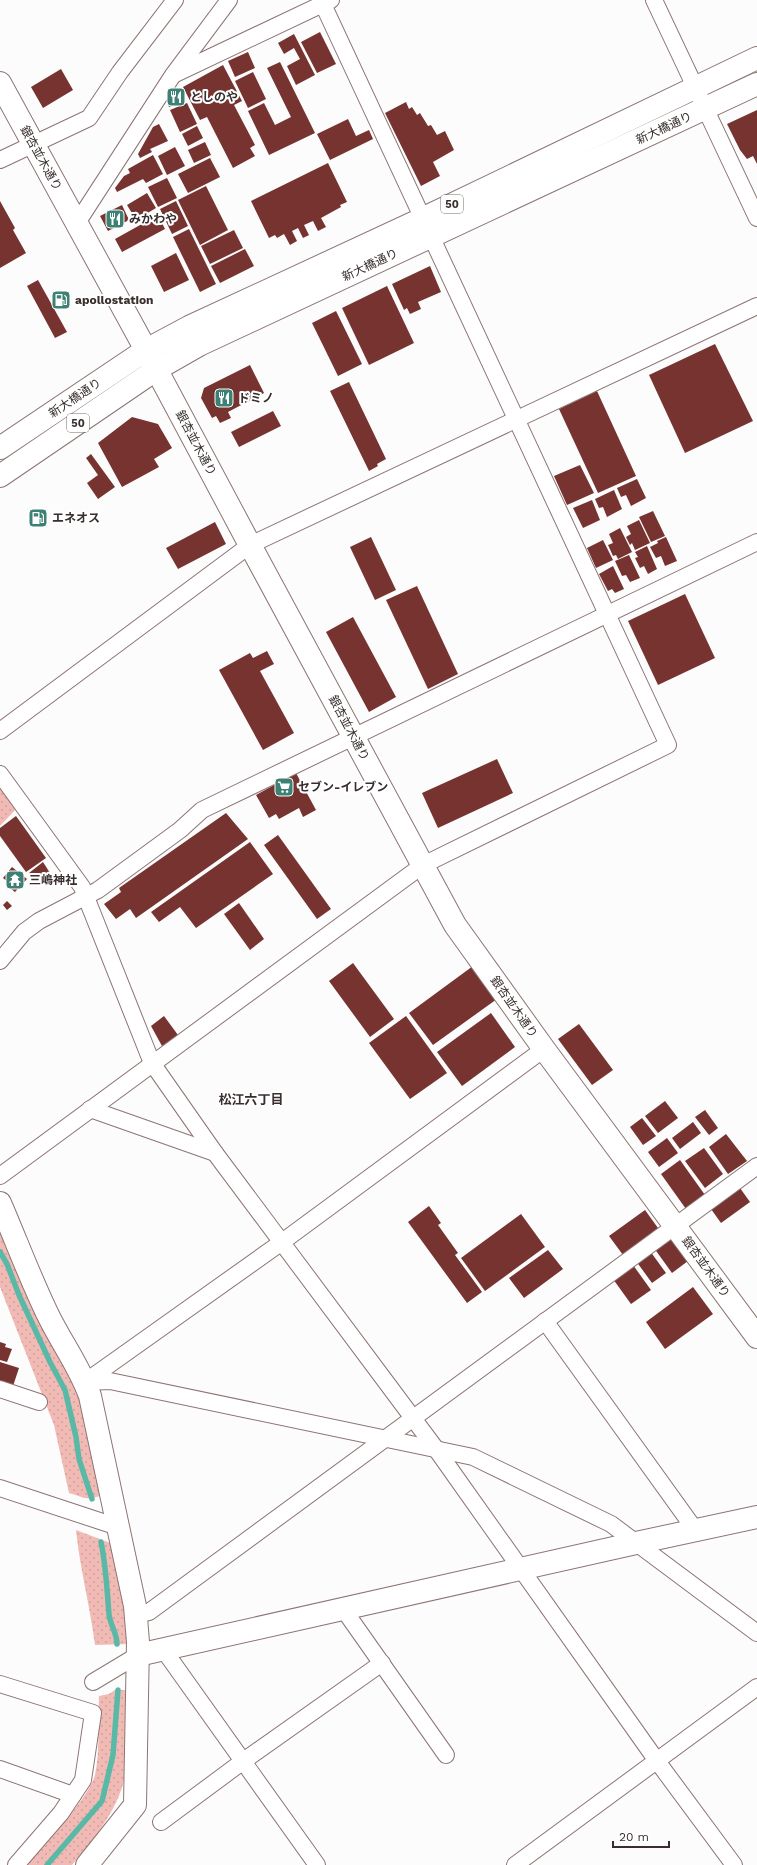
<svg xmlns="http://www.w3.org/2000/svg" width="757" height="1865" font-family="'Work Sans','Noto Sans JP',sans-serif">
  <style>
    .green { fill: url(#green-dots) }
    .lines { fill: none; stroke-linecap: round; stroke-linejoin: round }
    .stream { stroke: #59b9a7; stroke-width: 5.5 }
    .building { fill: #763330 }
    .street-casing { stroke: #8c7573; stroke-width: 18 }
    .secondary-casing { stroke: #8c7573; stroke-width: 24 }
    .primary-casing { stroke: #8c7573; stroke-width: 24 }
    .street { stroke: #fff; stroke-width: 16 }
    .secondary { stroke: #fff; stroke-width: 22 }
    .primary { stroke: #fff; stroke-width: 22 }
    .labels { text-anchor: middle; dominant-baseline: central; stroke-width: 4; stroke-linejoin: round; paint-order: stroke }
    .shield { fill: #fff; stroke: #746d6c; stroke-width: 1 }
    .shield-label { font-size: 11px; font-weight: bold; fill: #382e2d }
    .poi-label { font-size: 12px; font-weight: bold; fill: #382e2d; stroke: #fff; text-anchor: start }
    .street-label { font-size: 12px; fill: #382e2d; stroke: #fff }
    .neighbourhood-label { font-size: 13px; font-weight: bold; fill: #382e2d; stroke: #fff }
  </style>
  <defs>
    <pattern id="green-dots" width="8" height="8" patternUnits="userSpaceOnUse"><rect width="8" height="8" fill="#f2bab5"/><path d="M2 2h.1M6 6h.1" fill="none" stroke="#d0a09c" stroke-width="1.8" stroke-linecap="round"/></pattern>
  </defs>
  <rect width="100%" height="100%" fill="#fcfcfc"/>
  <!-- green -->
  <g class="green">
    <path d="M0,780L18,807L0,826Z"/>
    <path d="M0,1222L76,1382L103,1495C86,1501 86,1498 69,1493L54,1425L0,1287Z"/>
    <path d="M76,1530L113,1544L123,1592L130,1644L95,1645C90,1606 80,1569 76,1530Z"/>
    <path d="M115,1690H130C129,1718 130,1748 125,1776C118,1810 94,1839 72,1865H26C43,1846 89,1798 95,1775C100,1753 98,1720 99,1696L109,1694Z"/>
  </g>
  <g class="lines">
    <!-- stream -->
    <g class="stream">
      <path d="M0,1252L7,1264L19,1295L50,1362L65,1390L76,1437L79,1459L92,1499"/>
      <path d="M101,1542C106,1566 107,1590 109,1614C110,1625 117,1633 117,1644"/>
      <path d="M47,1865L102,1801L113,1755L118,1690"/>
    </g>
  </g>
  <!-- building -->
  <g class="building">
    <path d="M320,32L336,64L317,73L301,42Z"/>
    <path d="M294,34L315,75L296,85L287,66L300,59L294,48L284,54L278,43Z"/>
    <path d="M248,52L255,68L235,77L228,61Z"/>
    <path d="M280,62L315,133L269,155L248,111L264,103L275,125L291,117L267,68Z"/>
    <path d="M223,65L242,101L234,105L255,145L250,148L255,156L233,168L207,117L200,120L183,87Z"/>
    <path d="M61,69L73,90L43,108L31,87Z"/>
    <path d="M253,72L266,99L248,108L235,81Z"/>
    <path d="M179,89L185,100L169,107L168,104Z"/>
    <path d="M406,102L409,109L412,107L417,115L420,113L428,126L431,125L437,135L445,131L454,150L433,162L440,176L421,186L385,113Z"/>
    <path d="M187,103L197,124L180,132L170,110Z"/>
    <path d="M757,110V164L753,156L747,159L740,150L727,124Z"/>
    <path d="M348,119L356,136L369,130L373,139L330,160L317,134Z"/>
    <path d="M159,124L168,141L150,149L152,152L140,158L138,154L153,127Z"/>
    <path d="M197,126L203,138L188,146L182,134Z"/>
    <path d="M205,142L211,155L194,163L188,150Z"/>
    <path d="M175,147L185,166L167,175L158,156Z"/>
    <path d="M153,155L163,174L146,183L143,179L117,192L115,188L124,176L130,173L128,169Z"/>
    <path d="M210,158L220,177L188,193L178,174Z"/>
    <path d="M328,163L347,202L340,205L341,207L321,218L326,227L318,231L313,221L304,225L309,235L303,238L298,228L292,231L297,241L290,245L284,234L277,238L275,235L269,238L251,201Z"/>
    <path d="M167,178L177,198L158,207L148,187Z"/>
    <path d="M206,186L228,230L200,245L178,200Z"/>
    <path d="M147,193L156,208L136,220L127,205Z"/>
    <path d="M0,201L15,228L13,230L26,253L0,268Z"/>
    <path d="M176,201L188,226L172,234L160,209Z"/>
    <path d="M122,205L129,220L108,231L100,216Z"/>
    <path d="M158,215L165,229L122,252L115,239Z"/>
    <path d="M189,229L216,284L200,292L173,237Z"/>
    <path d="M234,230L243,248L210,264L201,246Z"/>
    <path d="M245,249L254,266L220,283L211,266Z"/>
    <path d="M176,253L189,280L164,292L151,266Z"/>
    <path d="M430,266L441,292L418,302L421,309L410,314L407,308L404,310L392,284Z"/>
    <path d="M38,280L67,332L55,338L27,286Z"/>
    <path d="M387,286L414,343L369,365L342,308Z"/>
    <path d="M336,311L362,364L338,376L312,323Z"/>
    <path d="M715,344L753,421L685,453L649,375Z"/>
    <path d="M250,365L264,393L228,412L231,418L220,423L216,416L212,418L201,398L204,388Z"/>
    <path d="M349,382L386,459L377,464L378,466L369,471L330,391Z"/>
    <path d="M597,391L636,476L598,493L559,409Z"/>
    <path d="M273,411L281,426L239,447L231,432Z"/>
    <path d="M132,417L158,424L172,448L154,459L159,467L122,487L98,443Z"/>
    <path d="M91,454L115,487L98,499L87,483L98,475L86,458Z"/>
    <path d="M580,465L594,493L567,505L554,476Z"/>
    <path d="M637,479L646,498L631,506L626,495L621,497L617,488Z"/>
    <path d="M614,490L622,509L607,517L603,507L599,508L595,499Z"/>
    <path d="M592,500L600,520L583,528L573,508Z"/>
    <path d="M653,511L665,536L651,542L639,517Z"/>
    <path d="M639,520L650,543L635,550L632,543L630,545L626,537L631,534L627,526Z"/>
    <path d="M215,522L226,544L178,569L166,548Z"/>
    <path d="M620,528L632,552L618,559L616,555L613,556L608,545L613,543L609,534Z"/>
    <path d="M371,537L396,590L375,600L350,547Z"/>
    <path d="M666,537L677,561L665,566L661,556L656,558L650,547L658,543L657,541Z"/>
    <path d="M603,540L613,560L596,568L587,548Z"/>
    <path d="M647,546L657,569L648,574L644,566L640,568L635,558L638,557L635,552Z"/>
    <path d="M629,555L640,578L630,582L626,575L622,576L615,561Z"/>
    <path d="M613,566L624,589L615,593L612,589L608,591L599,574Z"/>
    <path d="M417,586L458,674L428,689L386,600Z"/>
    <path d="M685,594L715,658L658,685L628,621Z"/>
    <path d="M353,617L396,697L369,712L326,632Z"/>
    <path d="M267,651L274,664L260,671L294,733L263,750L219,670L250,653L253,658Z"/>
    <path d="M497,759L513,793L438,828L422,793Z"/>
    <path d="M296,773L316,810L303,817L299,808L279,819L276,814L269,818L256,795Z"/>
    <path d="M226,813L248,839L136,918L130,909L116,919L104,904L121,892L119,888Z"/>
    <path d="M16,816L46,858L26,872L0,836V828Z"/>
    <path d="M278,835L331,909L317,919L264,845Z"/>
    <path d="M250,842L273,874L196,928L180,907L159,922L151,912Z"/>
    <path d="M43,862L50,873L36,883L29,873Z"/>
    <path d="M12,867L27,879L15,892L6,885L8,882L3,878Z"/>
    <path d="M7,901L12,906L7,910L3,905Z"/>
    <path d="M239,903L264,939L250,950L224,914Z"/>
    <path d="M353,963L394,1019L370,1037L329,981Z"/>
    <path d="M473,966L497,999L433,1045L409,1013Z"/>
    <path d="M491,1013L515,1047L462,1086L437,1052Z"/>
    <path d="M164,1016L178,1035L162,1046L151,1026Z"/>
    <path d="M406,1016L447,1073L410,1099L369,1043Z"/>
    <path d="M579,1024L613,1070L592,1085L558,1039Z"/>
    <path d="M665,1101L678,1118L658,1133L645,1116Z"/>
    <path d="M705,1110L718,1128L709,1135L695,1117Z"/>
    <path d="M642,1118L656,1136L643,1145L630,1127Z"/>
    <path d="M693,1122L701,1133L680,1149L672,1138Z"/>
    <path d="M726,1134L747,1161L728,1174L709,1147Z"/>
    <path d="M667,1138L678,1153L659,1167L648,1152Z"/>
    <path d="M704,1148L723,1174L705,1188L685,1161Z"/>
    <path d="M680,1160L705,1195L686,1209L661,1174Z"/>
    <path d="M740,1188L750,1202L721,1223L711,1209Z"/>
    <path d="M429,1206L441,1223L438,1225L458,1253L455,1255L482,1292L467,1303L408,1222Z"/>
    <path d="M645,1210L658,1228L623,1255L609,1236Z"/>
    <path d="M521,1214L545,1247L485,1291L461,1258Z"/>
    <path d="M670,1236L688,1261L672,1273L654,1248Z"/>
    <path d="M548,1250L563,1269L524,1298L509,1278Z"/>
    <path d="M650,1251L666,1273L652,1283L636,1261Z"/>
    <path d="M633,1265L651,1290L631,1304L613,1279Z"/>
    <path d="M693,1287L713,1314L665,1349L646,1322Z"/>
    <path d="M0,1342L6,1344L5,1347L12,1349L7,1362L0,1360Z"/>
    <path d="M0,1362L19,1368L13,1386L0,1382Z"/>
  </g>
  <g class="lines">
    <!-- street casing -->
    <g class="street-casing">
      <g id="street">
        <path d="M654,0L757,218"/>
        <path d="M175,74L331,0"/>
        <path d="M0,160L89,118L120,72L175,0"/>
        <path d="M77,223L173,75L229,0"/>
        <path d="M0,731L250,545L757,306"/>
        <path d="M0,774L82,887L152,1063L215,1153L436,1449L657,1761L734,1865"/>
        <path d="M0,961L24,932L39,921L98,890L180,830L202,810L757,542"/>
        <path d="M90,1109L215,1153"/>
        <path d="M0,1176L423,865L668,745L321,0"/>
        <path d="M545,1321L696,1531"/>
        <path d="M85,1382L110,1381L473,1457L611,1524L757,1633"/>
        <path d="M85,1382L282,1242L544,1049"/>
        <path d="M0,1389L39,1402"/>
        <path d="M0,1488L118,1527"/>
        <path d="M344,1610L446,1755"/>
        <path d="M136,1615L149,1612L757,1166"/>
        <path d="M163,1649L317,1865"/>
        <path d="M93,1682L138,1655"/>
        <path d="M0,1684L93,1713L83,1780L61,1813L16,1865"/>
        <path d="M0,1769L73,1795"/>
        <path d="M161,1822L242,1762L382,1663"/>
        <path d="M515,1865L757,1687"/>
      </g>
    </g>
    <!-- secondary casing -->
    <g class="secondary-casing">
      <g id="secondary">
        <path d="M0,83L146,350L250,545L455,925L544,1049L757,1337"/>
        <path d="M0,1203C16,1240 30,1278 48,1315C61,1342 80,1367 90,1396L135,1606L138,1642L135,1805L87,1865"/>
        <path d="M138,1655L636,1543L757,1517"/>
      </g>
    </g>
    <!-- primary casing -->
    <g class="primary-casing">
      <g id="primary">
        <path d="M0,448L146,350L189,327L422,219L757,58"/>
        <path d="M0,476L157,369L199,345L757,84"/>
      </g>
    </g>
    <!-- street -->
    <use href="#street" class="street"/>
    <!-- secondary -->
    <use href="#secondary" class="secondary"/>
    <!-- primary -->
    <use href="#primary" class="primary"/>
  </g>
  <!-- icons -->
  <defs>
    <g id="restaurant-square" transform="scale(1)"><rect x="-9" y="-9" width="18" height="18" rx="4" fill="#3d8174" stroke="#fff"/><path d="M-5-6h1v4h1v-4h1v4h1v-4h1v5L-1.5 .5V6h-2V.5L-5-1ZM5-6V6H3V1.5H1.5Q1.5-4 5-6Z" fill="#fff"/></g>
    <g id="fuel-square" transform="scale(1)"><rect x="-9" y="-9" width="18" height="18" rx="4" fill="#3d8174" stroke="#fff"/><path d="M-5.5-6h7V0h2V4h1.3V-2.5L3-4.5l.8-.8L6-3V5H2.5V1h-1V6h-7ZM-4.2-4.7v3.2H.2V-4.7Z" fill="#fff"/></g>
    <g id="supermarket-square" transform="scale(1)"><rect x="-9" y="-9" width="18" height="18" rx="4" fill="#3d8174" stroke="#fff"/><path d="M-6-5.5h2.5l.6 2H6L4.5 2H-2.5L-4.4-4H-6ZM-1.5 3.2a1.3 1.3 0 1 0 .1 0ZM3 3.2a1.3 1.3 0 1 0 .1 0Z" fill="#fff"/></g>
    <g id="temple-square" transform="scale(1)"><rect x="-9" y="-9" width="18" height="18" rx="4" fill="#3d8174" stroke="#fff"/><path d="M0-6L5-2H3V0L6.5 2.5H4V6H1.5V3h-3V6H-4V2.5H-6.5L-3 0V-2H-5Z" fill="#fff"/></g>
  </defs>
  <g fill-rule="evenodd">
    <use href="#restaurant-square" x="176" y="97"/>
    <use href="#restaurant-square" x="115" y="219"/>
    <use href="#fuel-square" x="61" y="300"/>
    <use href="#restaurant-square" x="224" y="398"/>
    <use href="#fuel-square" x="38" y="518"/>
    <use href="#supermarket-square" x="284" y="787"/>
    <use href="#temple-square" x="15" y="880"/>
  </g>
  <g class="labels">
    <!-- shield labels -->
    <g class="shield">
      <rect x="441" y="195" width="22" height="18" rx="3"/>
      <rect x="67" y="414" width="22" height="18" rx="3"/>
    </g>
    <g class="shield-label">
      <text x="452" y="204">50</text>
      <text x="78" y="423">50</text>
    </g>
    <!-- poi labels -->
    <g class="poi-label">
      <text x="190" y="97">としのや</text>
      <text x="129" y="219">みかわや</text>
      <text x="75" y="300">apollostation</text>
      <text x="238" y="398">ドミノ</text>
      <text x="52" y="518">エネオス</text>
      <text x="298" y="787">セブン-イレブン</text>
      <text x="29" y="880">三嶋神社</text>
    </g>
    <!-- street labels -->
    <g class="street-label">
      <text transform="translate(664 128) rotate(-25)">新大橋通り</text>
      <text transform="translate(41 158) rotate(61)">銀杏並木通り</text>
      <text transform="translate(370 265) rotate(-25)">新大橋通り</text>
      <text transform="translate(75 398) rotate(-34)">新大橋通り</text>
      <text transform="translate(196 443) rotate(62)">銀杏並木通り</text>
      <text transform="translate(349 728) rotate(62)">銀杏並木通り</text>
      <text transform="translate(514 1007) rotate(55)">銀杏並木通り</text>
      <text transform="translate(706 1267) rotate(54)">銀杏並木通り</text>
    </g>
    <!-- neighbourhood labels -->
    <g class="neighbourhood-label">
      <text x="251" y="1099">松江六丁目</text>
    </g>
  </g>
  <!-- scale -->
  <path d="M613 1841v6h56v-6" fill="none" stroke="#382e2d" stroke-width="2"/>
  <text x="619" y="1841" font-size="12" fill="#382e2d" stroke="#ffffff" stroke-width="3" paint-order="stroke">20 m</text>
</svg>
